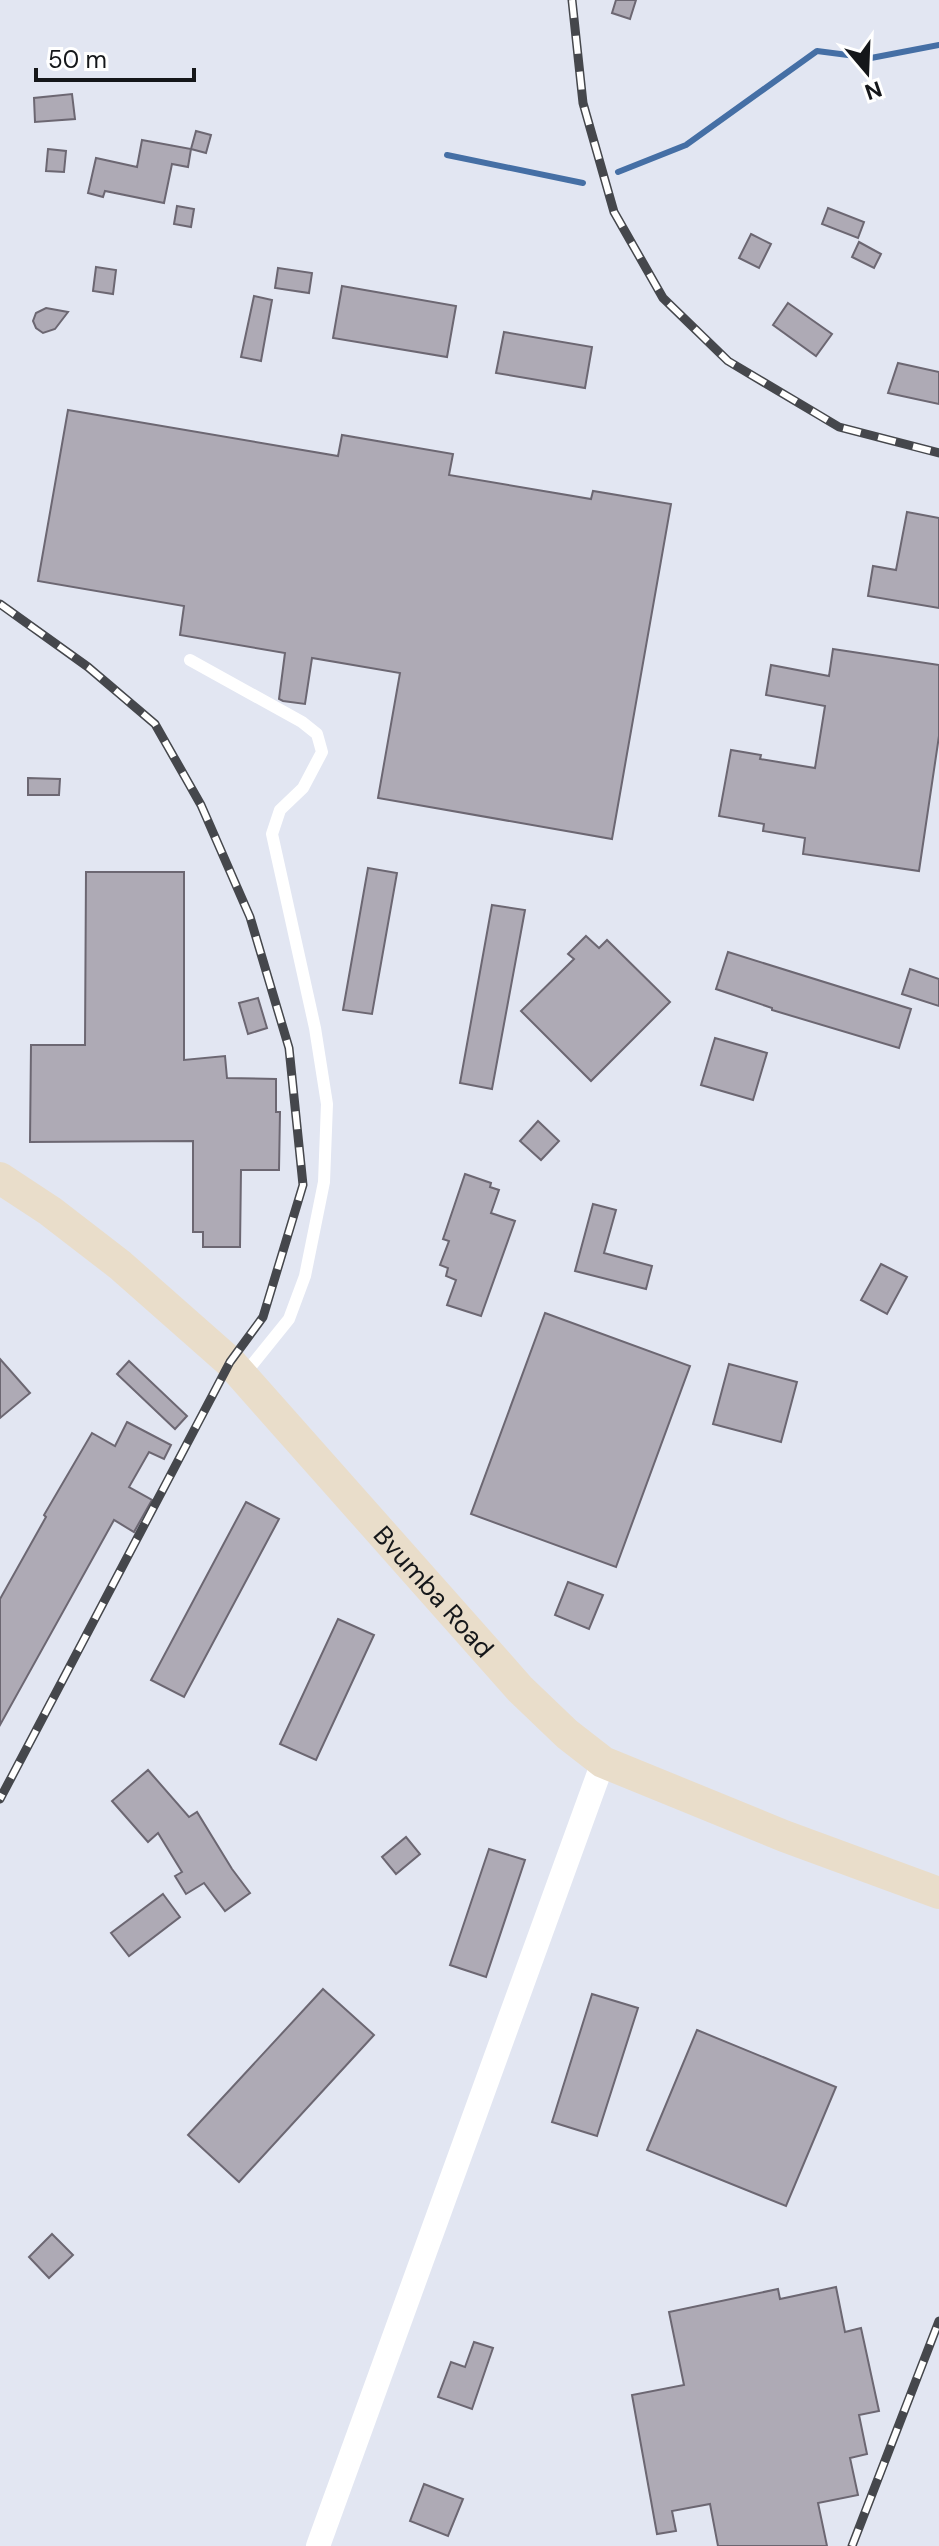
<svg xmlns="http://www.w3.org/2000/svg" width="939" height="2546" font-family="'DM Sans',sans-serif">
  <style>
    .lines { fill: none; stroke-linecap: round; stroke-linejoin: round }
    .stream { stroke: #456fa5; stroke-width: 6 }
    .building { fill: #aeaab5; stroke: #6c6772; stroke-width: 2 }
    .lane { stroke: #fff; stroke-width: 12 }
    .street { stroke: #fff; stroke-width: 24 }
    .secondary { stroke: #e9ddca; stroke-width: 32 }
    .rail-casing { stroke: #45474c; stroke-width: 9 }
    .rail { stroke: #fff; stroke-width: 6; stroke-dasharray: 18; stroke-linecap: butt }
    .labels { text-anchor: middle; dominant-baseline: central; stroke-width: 7; stroke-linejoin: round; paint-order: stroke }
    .street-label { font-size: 26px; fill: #15171a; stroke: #fff }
  </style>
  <rect width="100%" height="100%" fill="#e2e6f2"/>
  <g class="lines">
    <!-- stream -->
    <g class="stream">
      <path d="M447,155L583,183"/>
      <path d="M618,172L686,145L817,51L871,58L939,45"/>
    </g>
  </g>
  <!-- building -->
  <g class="building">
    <path d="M616,0H636L630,19L612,13Z"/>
    <path d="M72,94L75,119L35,122L34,98Z"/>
    <path d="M196,131L211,135L206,153L191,149Z"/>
    <path d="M142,140L191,149L188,167L172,164L164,203L105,191L103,197L88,193L96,158L137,167Z"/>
    <path d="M48,149L66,151L64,172L46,171Z"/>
    <path d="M177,206L194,209L191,227L174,224Z"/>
    <path d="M828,208L864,222L858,238L822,224Z"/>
    <path d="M751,234L771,244L759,268L739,258Z"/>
    <path d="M859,242L881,254L874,268L852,257Z"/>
    <path d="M96,267L116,270L113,294L93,291Z"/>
    <path d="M278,268L312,273L309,293L275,288Z"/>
    <path d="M342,286L456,306L447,357L333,338Z"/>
    <path d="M254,296L272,300L261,361L241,357Z"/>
    <path d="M788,303L832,334L816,356L773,325Z"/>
    <path d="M46,308L68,312L55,329L43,333L36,328L33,321L36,313Z"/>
    <path d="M504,332L592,347L585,388L496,373Z"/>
    <path d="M898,363L939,372V404L888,393Z"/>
    <path d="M68,410L338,456L342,435L453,454L449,475L591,499L593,491L671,504L612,839L378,798L400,673L312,658L305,704L283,701L279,699L285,653L180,635L184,606L38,581Z"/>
    <path d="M907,512L939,518V608L868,596L873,566L896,570Z"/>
    <path d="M833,649L939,665V736L919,871L803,854L805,838L763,831L764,824L719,816L731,750L761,755L760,759L815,768L825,706L766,695L771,665L829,676Z"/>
    <path d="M28,778L60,779L59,795H28Z"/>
    <path d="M368,868L397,873L372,1014L343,1010Z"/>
    <path d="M86,872H184V1060L225,1056L227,1078L276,1079V1112H280L279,1170H241L240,1247H203V1232H193V1141L30,1142L31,1045H85Z"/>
    <path d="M492,905L525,910L492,1089L460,1083Z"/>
    <path d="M586,936L599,948L607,940L670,1002L591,1081L521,1011L574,959L568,954Z"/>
    <path d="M728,952L911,1009L899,1048L772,1010V1008L716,989Z"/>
    <path d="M910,969L939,979V1006L902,994Z"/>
    <path d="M258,998L267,1028L248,1034L239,1003Z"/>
    <path d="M715,1038L767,1053L753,1100L701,1085Z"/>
    <path d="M538,1121L559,1141L541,1160L520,1141Z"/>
    <path d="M465,1174L491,1183L490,1187L499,1190L491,1213L515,1221L481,1316L447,1305L456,1280L446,1276L448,1268L440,1265L449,1241L443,1239Z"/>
    <path d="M593,1204L616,1210L604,1253L652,1266L646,1289L575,1271Z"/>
    <path d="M881,1264L907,1277L887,1314L861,1300Z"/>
    <path d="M545,1313L690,1366L616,1567L471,1514Z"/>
    <path d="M0,1359L30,1393L0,1418Z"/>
    <path d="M129,1361L187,1416L175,1429L117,1374Z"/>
    <path d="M729,1364L797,1382L781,1442L713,1424Z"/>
    <path d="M127,1422L171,1445L164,1459L149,1452L129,1487L152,1500L134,1532L114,1520L0,1725V1599L46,1517L44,1515L92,1433L115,1446Z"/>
    <path d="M246,1502L279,1519L184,1697L151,1680Z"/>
    <path d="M568,1582L603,1595L589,1629L555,1615Z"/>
    <path d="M338,1619L374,1635L316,1760L280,1744Z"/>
    <path d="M148,1770L189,1817L197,1812L232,1869L250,1893L225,1911L204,1883L186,1894L175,1876L182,1872L158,1833L148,1842L112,1801Z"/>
    <path d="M406,1837L420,1854L396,1874L382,1857Z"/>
    <path d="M489,1849L525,1860L486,1977L450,1965Z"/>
    <path d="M163,1894L180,1917L129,1956L111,1933Z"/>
    <path d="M323,1989L374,2035L239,2182L188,2135Z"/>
    <path d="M592,1994L638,2008L597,2136L552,2122Z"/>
    <path d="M697,2030L836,2087L786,2206L647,2150Z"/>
    <path d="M52,2234L73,2255L49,2278L29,2257Z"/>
    <path d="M836,2287L845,2332L861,2328L879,2411L859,2415L867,2454L850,2458L858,2495L818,2503L827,2546H718L710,2504L672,2511L676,2531L657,2534L632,2395L684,2385L669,2312L778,2289L780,2299Z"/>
    <path d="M474,2342L493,2348L472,2409L438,2397L451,2362L465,2367Z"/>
    <path d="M424,2484L463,2499L448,2536L410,2521Z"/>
  </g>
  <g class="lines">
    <!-- lane -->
    <path class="lane" d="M190,660L302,722L317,734L322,752L303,788L280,810L272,834L315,1028L327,1104L324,1182L305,1276L289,1319L243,1376"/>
    <!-- street -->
    <path class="street" d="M318,2546L603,1762"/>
    <!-- secondary -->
    <path class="secondary" id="s1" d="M0,1178L50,1211L120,1265L230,1362L520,1689L567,1734L603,1762L784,1836L939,1893"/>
    <!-- rail casing -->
    <g class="rail-casing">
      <g id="rail">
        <path d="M572,0L583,103L614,212L663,298L728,361L839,427L939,453"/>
        <path d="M0,604L88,667L155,724L201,805L250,917L289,1048L303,1185L263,1317L230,1362L0,1799"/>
        <path d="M852,2546L939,2321"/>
      </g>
    </g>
    <!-- rail -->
    <use href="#rail" class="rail"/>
  </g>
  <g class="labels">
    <!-- street labels -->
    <g class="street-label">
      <text stroke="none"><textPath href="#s1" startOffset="602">Bvumba Road</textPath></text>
    </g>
  </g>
  <!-- north arrow -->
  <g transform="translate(867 72) rotate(161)" stroke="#ffffff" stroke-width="6" paint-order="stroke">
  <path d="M0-6L14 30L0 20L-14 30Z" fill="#15171a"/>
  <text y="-12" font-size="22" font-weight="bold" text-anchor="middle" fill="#15171a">N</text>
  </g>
  <!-- scale -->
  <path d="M36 68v12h158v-12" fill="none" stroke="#15171a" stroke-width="4"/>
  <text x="48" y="68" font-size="24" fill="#15171a" stroke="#ffffff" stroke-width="6" paint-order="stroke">50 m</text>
</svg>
